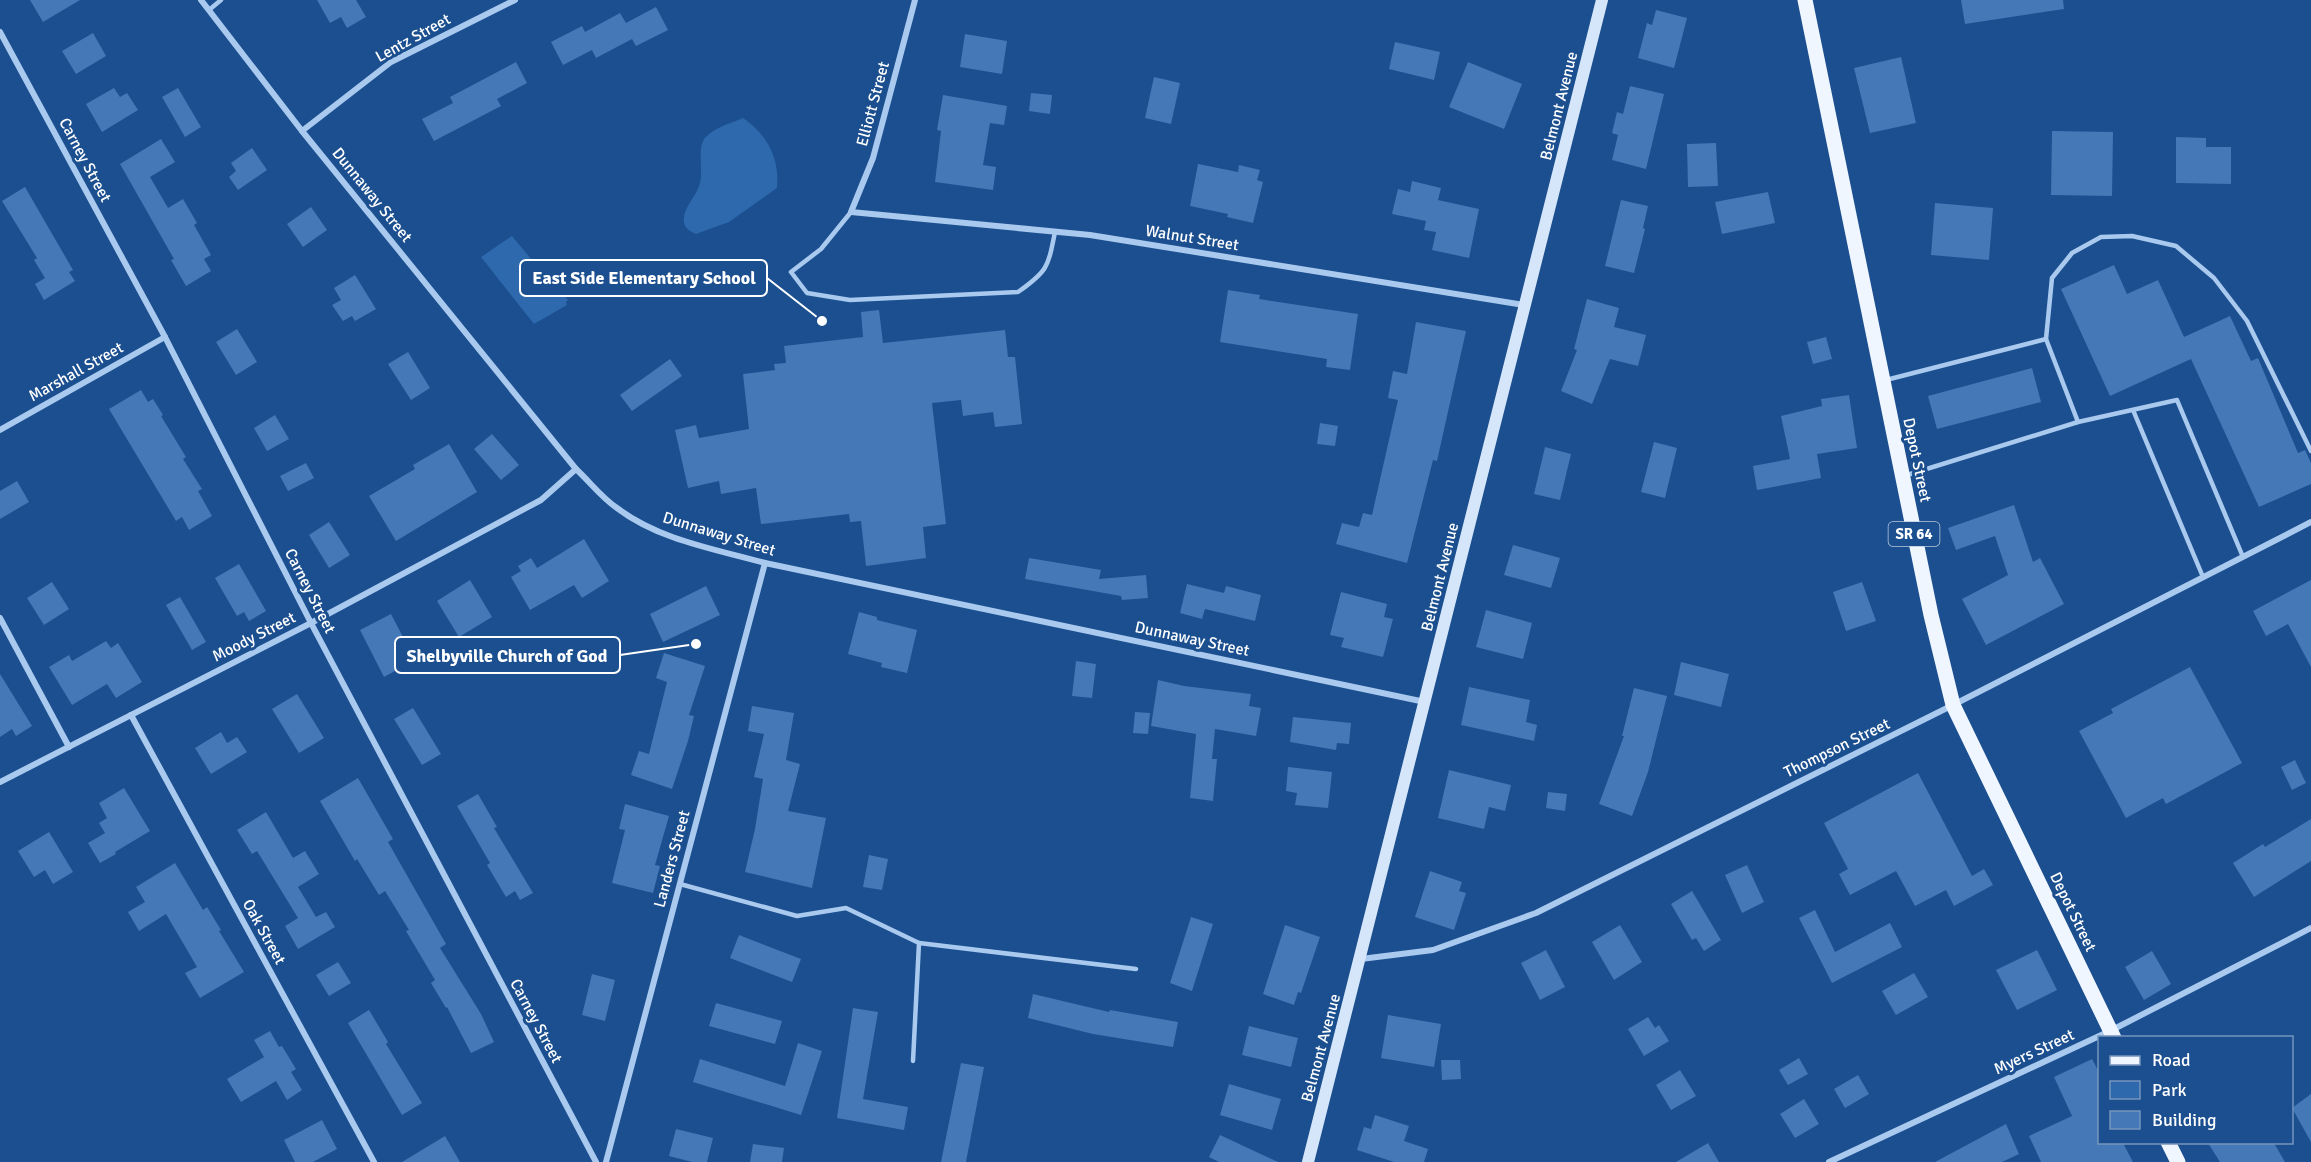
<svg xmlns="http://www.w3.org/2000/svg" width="2311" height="1162" font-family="Signika,sans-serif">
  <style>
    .green { fill: #2e69ad }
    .building { fill: #4478b7 }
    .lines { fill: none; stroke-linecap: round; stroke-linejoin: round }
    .service { stroke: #a9c9ee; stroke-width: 4.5 }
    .minor { stroke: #a9c9ee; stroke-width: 6 }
    .secondary { stroke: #d6e6fa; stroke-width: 12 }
    .primary { stroke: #f0f6ff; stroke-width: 15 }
    .labels { text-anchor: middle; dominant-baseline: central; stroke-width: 6; stroke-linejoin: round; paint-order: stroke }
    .shield { fill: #1b4f8f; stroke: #bbcadd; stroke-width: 1.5 }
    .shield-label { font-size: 15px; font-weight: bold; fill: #fff }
    .street-label { font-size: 16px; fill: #fff; stroke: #1b4f8f }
    .leader { fill: none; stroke: #fff; stroke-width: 2 }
    .callout-dot { fill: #fff; stroke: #1b4f8f; stroke-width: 2 }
    .callout { fill: #1b4f8f; stroke: #fff; stroke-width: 2 }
    .callout-label { font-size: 18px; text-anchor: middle; font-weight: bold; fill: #fff }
  </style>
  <rect width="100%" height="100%" fill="#1b4f8f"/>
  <!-- green -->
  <g class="green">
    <path d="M743,118C767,134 780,159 777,188L729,222L696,234C690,231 685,229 684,222C682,208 697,196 700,183C703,171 698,152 703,141C710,129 731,123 743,118Z"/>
    <path d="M512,236L536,265L542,262L568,300L566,302L567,305L534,324L481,257Z"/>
  </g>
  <!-- building -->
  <g class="building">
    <path d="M30,0H80L43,22Z"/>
    <path d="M317,0H356L366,17L347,28L341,17L330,23Z"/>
    <path d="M1961,0H2063L2064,9L1965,24Z"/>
    <path d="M656,7L668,30L636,46L632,39L596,58L592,50L563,65L551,42L582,26L585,32L620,13L626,23Z"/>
    <path d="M1656,10L1687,18L1674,68L1638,58L1647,23L1652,25Z"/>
    <path d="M93,33L106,56L76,74L62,51Z"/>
    <path d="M965,34L1007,41L1002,74L960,67Z"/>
    <path d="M1395,42L1440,52L1434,80L1389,69Z"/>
    <path d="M1901,57L1916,123L1870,133L1854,68Z"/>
    <path d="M516,62L527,83L497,99L501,106L434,141L422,119L453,103L450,97Z"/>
    <path d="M1468,62L1522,84L1504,129L1449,107Z"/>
    <path d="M1154,77L1180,83L1171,124L1145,118Z"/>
    <path d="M1630,86L1664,94L1646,169L1612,160L1618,135L1612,133L1617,112L1623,114Z"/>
    <path d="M114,88L120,97L127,93L138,110L102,132L86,104Z"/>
    <path d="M178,88L201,127L185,137L162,97Z"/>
    <path d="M1031,93L1052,95L1050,114L1029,111Z"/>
    <path d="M943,95L1007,106L1004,125L990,123L983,165L996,167L993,190L935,182L941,131L937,130Z"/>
    <path d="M2052,131L2113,132L2112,196L2051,195Z"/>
    <path d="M2176,137L2206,138V147H2231V184L2176,183Z"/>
    <path d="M161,139L175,162L150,177L168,208L183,199L197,223L194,225L211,255L204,259L211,271L186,286L171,260L174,259L120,164Z"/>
    <path d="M1716,143L1718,186L1688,187L1687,144Z"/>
    <path d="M252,148L267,170L238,190L229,177L236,171L231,163Z"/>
    <path d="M1198,164L1238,172L1239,165L1260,170L1257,180L1263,182L1253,223L1227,217L1228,214L1190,206Z"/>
    <path d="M1412,181L1441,188L1438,200L1479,209L1469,258L1432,250L1436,232L1424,230L1426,221L1392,214L1398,189L1410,192Z"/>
    <path d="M25,187L73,270L69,272L75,281L44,300L35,284L45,278L34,260L37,258L2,201Z"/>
    <path d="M1768,192L1775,223L1722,234L1715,202Z"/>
    <path d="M1621,200L1648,206L1643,228L1645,229L1634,273L1605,266Z"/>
    <path d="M1935,203L1993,208L1989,260L1931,255Z"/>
    <path d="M311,207L327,230L303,247L287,224Z"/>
    <path d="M2114,265L2127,294L2158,280L2184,337L2230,316L2251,361L2258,358L2298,453L2305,450L2311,463V484L2259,507L2191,359L2110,396L2061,289Z"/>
    <path d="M355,275L376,309L355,321L352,316L343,321L332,305L341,300L334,288Z"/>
    <path d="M1228,290L1260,295L1259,299L1358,314L1350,370L1326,367L1327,359L1220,342Z"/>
    <path d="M1587,299L1619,308L1614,327L1646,335L1638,366L1610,359L1592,404L1561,391L1577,350L1574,349Z"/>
    <path d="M879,310L883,343L1005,330L1008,357H1015L1022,424L995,427L993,412L963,416L961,400L932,403L946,524L923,527L926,558L866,566L861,521L850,522L849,514L761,524L756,488L721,494L719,481L688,488L675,430L696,425L699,438L749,429L743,374L775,370L774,364L786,363L784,346L863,337L861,312Z"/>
    <path d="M1416,322L1466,331L1437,461L1433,460L1407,563L1336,544L1342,523L1359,527L1363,513L1372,515L1398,400L1388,398L1393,371L1407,374Z"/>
    <path d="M237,329L257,362L236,375L216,342Z"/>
    <path d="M1826,337L1832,359L1813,364L1807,342Z"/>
    <path d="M408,352L430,388L411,400L388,364Z"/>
    <path d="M670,359L682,376L632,411L620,395Z"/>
    <path d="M2032,368L2041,402L1937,429L1928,396Z"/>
    <path d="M141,390L148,402L153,399L163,415L161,416L186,457L183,459L202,489L198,491L212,516L189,530L182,517L176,521L109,409Z"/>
    <path d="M1849,395L1857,448L1817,454L1821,478L1757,490L1753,466L1790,459L1781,416L1822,406L1821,399Z"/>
    <path d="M275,415L289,439L267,451L254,428Z"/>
    <path d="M1320,423L1338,426L1335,446L1317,444Z"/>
    <path d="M492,434L519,465L501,480L474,449Z"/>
    <path d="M1654,442L1677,448L1665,498L1641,492Z"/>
    <path d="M449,444L477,492L396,541L369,496L415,469L413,465Z"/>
    <path d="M1545,447L1571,454L1560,500L1534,494Z"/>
    <path d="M306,463L314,478L288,491L280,476Z"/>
    <path d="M17,481L29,502L0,519V491Z"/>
    <path d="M2014,505L2033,562L2040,558L2064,604L1986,645L1962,599L2008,575L1995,536L1956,550L1948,528Z"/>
    <path d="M329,522L350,555L329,568L309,535Z"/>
    <path d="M584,539L609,581L582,598L574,585L530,610L511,577L521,571L518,566L531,558L537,568Z"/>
    <path d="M1513,545L1560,558L1551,588L1504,575Z"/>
    <path d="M1029,558L1101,570L1099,579L1146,575L1148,598L1122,600L1121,596L1025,579Z"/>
    <path d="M239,564L266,611L249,621L244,612L237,616L215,578Z"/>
    <path d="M470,580L492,617L459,637L437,601Z"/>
    <path d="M2311,580V667L2288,624L2266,636L2253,611Z"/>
    <path d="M52,582L69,609L44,625L27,598Z"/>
    <path d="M1862,582L1876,621L1846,631L1833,592Z"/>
    <path d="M1187,584L1224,593L1226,586L1261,595L1255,621L1205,609L1202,619L1180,613Z"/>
    <path d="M706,586L720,615L663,642L650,614Z"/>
    <path d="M1341,592L1387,604L1384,617L1393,619L1383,657L1341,647L1344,638L1330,635Z"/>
    <path d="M180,597L206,642L192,650L166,605Z"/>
    <path d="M1486,610L1532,623L1523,659L1476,647Z"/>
    <path d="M859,612L877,617V620L917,630L907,673L881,667L882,663L848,654Z"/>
    <path d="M391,614L415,660L384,677L360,630Z"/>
    <path d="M106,641L111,648L118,643L142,682L116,698L107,684L72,705L49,667L69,655L72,661Z"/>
    <path d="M664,653L705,666L689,715L694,716L688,741L672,789L631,775L639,751L649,754L667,682L656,678Z"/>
    <path d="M1076,661L1096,664L1092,698L1072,696Z"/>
    <path d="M1681,662L1729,674L1721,707L1674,695Z"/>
    <path d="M2190,667L2242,763L2166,804L2163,798L2126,818L2079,731L2113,713L2111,709Z"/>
    <path d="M0,674L32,726L16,736L12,729L0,737Z"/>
    <path d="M1158,680L1184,686L1251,694L1249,706L1261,708L1256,736L1215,729L1212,759H1217L1213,801L1190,798L1196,734L1151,726Z"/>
    <path d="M1469,687L1530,700L1526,722L1537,725L1534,741L1461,725Z"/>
    <path d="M1634,688L1667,696L1648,772L1632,816L1599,804L1624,736H1622Z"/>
    <path d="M297,694L324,738L299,753L272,709Z"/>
    <path d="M752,706L794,713L786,760L800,764L788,811L826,818L812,888L745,872L755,829L763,779L754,777L764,734L748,731Z"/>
    <path d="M413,708L441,754L422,765L394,719Z"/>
    <path d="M1135,712L1150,713L1148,734L1133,733Z"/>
    <path d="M1293,717L1351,723L1349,744L1337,743L1336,750L1290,742Z"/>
    <path d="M221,732L227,743L237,737L247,752L211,774L195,748Z"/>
    <path d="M2295,760L2306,783L2292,790L2281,767Z"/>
    <path d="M1288,767L1332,772L1328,808L1295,805L1297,793L1286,791Z"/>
    <path d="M1449,770L1511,785L1505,811L1489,807L1484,829L1438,818Z"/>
    <path d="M1918,773L1972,876L1984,869L1993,885L1954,906L1946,890L1915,906L1896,871L1850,895L1839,874L1848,869L1824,823Z"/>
    <path d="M358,778L393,839L388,842L446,944L440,948L481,1014L494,1042L471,1053L447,1007L446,1008L431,983L435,980L406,931L409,930L385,891L379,895L357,859L355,861L320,801Z"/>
    <path d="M124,788L150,831L115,852L116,854L100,863L88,843L105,833L99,823L107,818L99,803Z"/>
    <path d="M1548,792L1567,794L1565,811L1546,808Z"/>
    <path d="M478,794L497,827L494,828L533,893L520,900L515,891L506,897L487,865L490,863L457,806Z"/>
    <path d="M625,804L669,816L655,865L660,866L653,893L612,883L625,830L619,829Z"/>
    <path d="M266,812L293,858L305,851L319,874L298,887L316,917L326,912L335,927L298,949L285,926L298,918L257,851L252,854L237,830Z"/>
    <path d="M2311,819V861L2254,897L2233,863L2263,844L2265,847Z"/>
    <path d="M49,832L73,872L53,884L45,870L34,877L18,851Z"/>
    <path d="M869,855L888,859L882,890L863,887Z"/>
    <path d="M175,863L203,910L207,907L221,930L219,931L244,972L200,998L185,973L197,967L166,914L139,931L128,912L145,902L136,887Z"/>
    <path d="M1747,865L1764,902L1742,913L1725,875Z"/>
    <path d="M1430,871L1462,882L1459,891L1466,893L1454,930L1415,917Z"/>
    <path d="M1692,891L1721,940L1704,951L1696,938L1692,940L1671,904Z"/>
    <path d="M1815,910L1835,952L1890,923L1902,947L1832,983L1799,918Z"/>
    <path d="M1191,917L1213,924L1192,991L1170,983Z"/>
    <path d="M1285,925L1320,937L1301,993L1298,992L1294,1005L1263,994Z"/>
    <path d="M1620,925L1642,962L1614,980L1592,942Z"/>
    <path d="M739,935L801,959L792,982L730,958Z"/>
    <path d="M1546,950L1565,987L1540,1000L1521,963Z"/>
    <path d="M2037,950L2057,990L2017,1010L1996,970Z"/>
    <path d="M2152,951L2171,984L2144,1000L2125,967Z"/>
    <path d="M338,962L351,983L329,996L316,975Z"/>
    <path d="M1914,973L1928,997L1896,1015L1882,991Z"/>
    <path d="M592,974L615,980L605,1021L582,1015Z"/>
    <path d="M1033,994L1109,1012L1110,1010L1178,1022L1173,1047L1093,1034L1028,1018Z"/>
    <path d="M716,1003L782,1021L775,1044L709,1026Z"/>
    <path d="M853,1008L878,1012L863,1099L908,1107L904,1130L837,1118Z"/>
    <path d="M369,1010L388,1042L386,1044L422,1103L402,1115L348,1023Z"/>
    <path d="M1388,1015L1441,1024L1434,1067L1381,1058Z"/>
    <path d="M1648,1017L1655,1028L1659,1025L1669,1041L1644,1056L1628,1029Z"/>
    <path d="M1249,1026L1298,1038L1291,1067L1242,1055Z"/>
    <path d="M270,1031L279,1047L282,1046L296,1069L291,1072L302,1090L287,1100L276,1081L241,1102L227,1079L264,1057L254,1040Z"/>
    <path d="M798,1043L822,1051L801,1115L693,1082L700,1059L785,1086Z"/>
    <path d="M1799,1058L1808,1074L1788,1085L1779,1070Z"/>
    <path d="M2092,1059L2100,1074V1143H2123L2133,1162H2041L2029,1136L2072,1116L2054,1077Z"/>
    <path d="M1441,1060H1460L1461,1079L1442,1080Z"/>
    <path d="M961,1063L984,1067L966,1162H941Z"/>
    <path d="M1680,1070L1696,1096L1671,1110L1656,1085Z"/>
    <path d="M1858,1075L1869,1094L1845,1108L1834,1089Z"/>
    <path d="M1229,1084L1281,1099L1272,1130L1220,1115Z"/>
    <path d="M2311,1094V1142L2292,1108Z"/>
    <path d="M1804,1099L1819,1124L1795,1138L1780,1114Z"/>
    <path d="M1375,1115L1409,1126L1404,1141L1428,1149L1424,1162H1394L1357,1150L1364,1127L1371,1129Z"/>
    <path d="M322,1120L337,1149L313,1162H295L284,1140Z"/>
    <path d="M2006,1124L2019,1154L2002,1162H1935Z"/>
    <path d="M676,1129L713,1138L707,1162H692L669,1156Z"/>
    <path d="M1220,1135L1278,1162H1219L1209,1157Z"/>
    <path d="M445,1136L460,1162H402Z"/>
    <path d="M1708,1143L1719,1162H1676Z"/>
    <path d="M2208,1143H2274L2285,1162H2220Z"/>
    <path d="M753,1144L784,1148L782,1162H750Z"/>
  </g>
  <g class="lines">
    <!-- service -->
    <g class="service">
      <path d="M209,10L221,0"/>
      <path d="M851,212L821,249L791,272L807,293L850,300L1018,292C1048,271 1048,267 1055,232"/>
      <path d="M1886,380L2046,339"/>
      <path d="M2133,410L2203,577"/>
      <path d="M2078,422L2177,400L2243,557"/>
      <path d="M1904,476L2078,422L2046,339L2052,278L2072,253L2101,237L2132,236L2176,246L2214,278L2247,321L2311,451"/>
      <path d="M680,884L797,916L846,908L919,943L913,1061"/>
      <path d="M919,943L1136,969"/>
    </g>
    <!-- minor -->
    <g class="minor">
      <path d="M201,0L302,131L576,469C590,482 602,498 617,508C659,540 715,549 765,563L1425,702"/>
      <path d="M915,0L873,158L851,212L1090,235L1524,305"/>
      <path d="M0,32L165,337L311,623L596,1162"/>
      <path d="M302,131L391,62L515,0"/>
      <path d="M0,430L165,337"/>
      <path d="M0,618L69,747"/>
      <path d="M131,715L374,1162"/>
      <path d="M0,782L311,623L541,500L576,469"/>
      <path d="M1361,959L1433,950L1536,913L1953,705L2311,522"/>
      <path d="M606,1162L765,563"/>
      <path d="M1829,1162L2110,1031L2311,928"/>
    </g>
    <!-- secondary -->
    <path class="secondary" d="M1308,1162L1602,0"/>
    <!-- primary -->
    <g class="primary">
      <path d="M1805,0L1931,615L1953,705L2114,1038"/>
      <path d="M2168,1142L2178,1162"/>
    </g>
  </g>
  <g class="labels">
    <!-- shield labels -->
    <rect class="shield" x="1888.5" y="522" width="51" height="24" rx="4.5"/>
    <g class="shield-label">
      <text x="1914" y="534">SR 64</text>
    </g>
    <!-- street labels -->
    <g class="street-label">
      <text transform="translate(413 38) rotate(-29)">Lentz Street</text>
      <text transform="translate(873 104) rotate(-75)">Elliott Street</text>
      <text transform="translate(1559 106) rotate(-76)">Belmont Avenue</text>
      <text transform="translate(85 160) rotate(62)">Carney Street</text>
      <text transform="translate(372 195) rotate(51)">Dunnaway Street</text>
      <text transform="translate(1192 238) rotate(9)">Walnut Street</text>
      <text transform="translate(76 372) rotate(-29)">Marshall Street</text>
      <text transform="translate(1917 460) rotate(78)">Depot Street</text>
      <text transform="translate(719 534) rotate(17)">Dunnaway Street</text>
      <text transform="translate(1440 577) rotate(-76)">Belmont Avenue</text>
      <text transform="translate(310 591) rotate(63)">Carney Street</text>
      <text transform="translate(254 637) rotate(-27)">Moody Street</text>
      <text transform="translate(1192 639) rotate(12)">Dunnaway Street</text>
      <text transform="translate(1837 748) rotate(-26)">Thompson Street</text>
      <text transform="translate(672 859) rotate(-75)">Landers Street</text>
      <text transform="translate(2073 912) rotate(64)">Depot Street</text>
      <text transform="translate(264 932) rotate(61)">Oak Street</text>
      <text transform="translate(536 1021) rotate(62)">Carney Street</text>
      <text transform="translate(1321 1048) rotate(-75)">Belmont Avenue</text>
      <text transform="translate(2034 1052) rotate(-25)">Myers Street</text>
    </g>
  </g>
  <!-- callouts -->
  <path class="leader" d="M822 321L767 278M696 644L620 655"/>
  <g class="callout-dot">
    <circle cx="822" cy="321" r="6"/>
    <circle cx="696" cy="644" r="6"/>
  </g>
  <g class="callout">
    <rect x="520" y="260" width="247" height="36" rx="6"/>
    <rect x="395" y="637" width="225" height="36" rx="6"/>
  </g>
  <g class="callout-label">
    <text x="644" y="284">East Side Elementary School</text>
    <text x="507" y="662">Shelbyville Church of God</text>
  </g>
  <!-- legend -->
  <rect x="2098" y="1036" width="195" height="108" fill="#1b4f8f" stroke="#7695bc" stroke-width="1.5"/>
  <rect x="2110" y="1056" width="30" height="9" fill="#f0f6ff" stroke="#7695bc" stroke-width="1.5"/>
  <text x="2152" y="1066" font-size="18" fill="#ffffff">Road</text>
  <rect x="2110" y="1081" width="30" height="18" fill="#2e69ad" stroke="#7695bc" stroke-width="1.5"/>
  <text x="2152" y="1096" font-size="18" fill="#ffffff">Park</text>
  <rect x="2110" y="1111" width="30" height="18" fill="#4478b7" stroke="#7695bc" stroke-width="1.5"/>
  <text x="2152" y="1126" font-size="18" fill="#ffffff">Building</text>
</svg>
